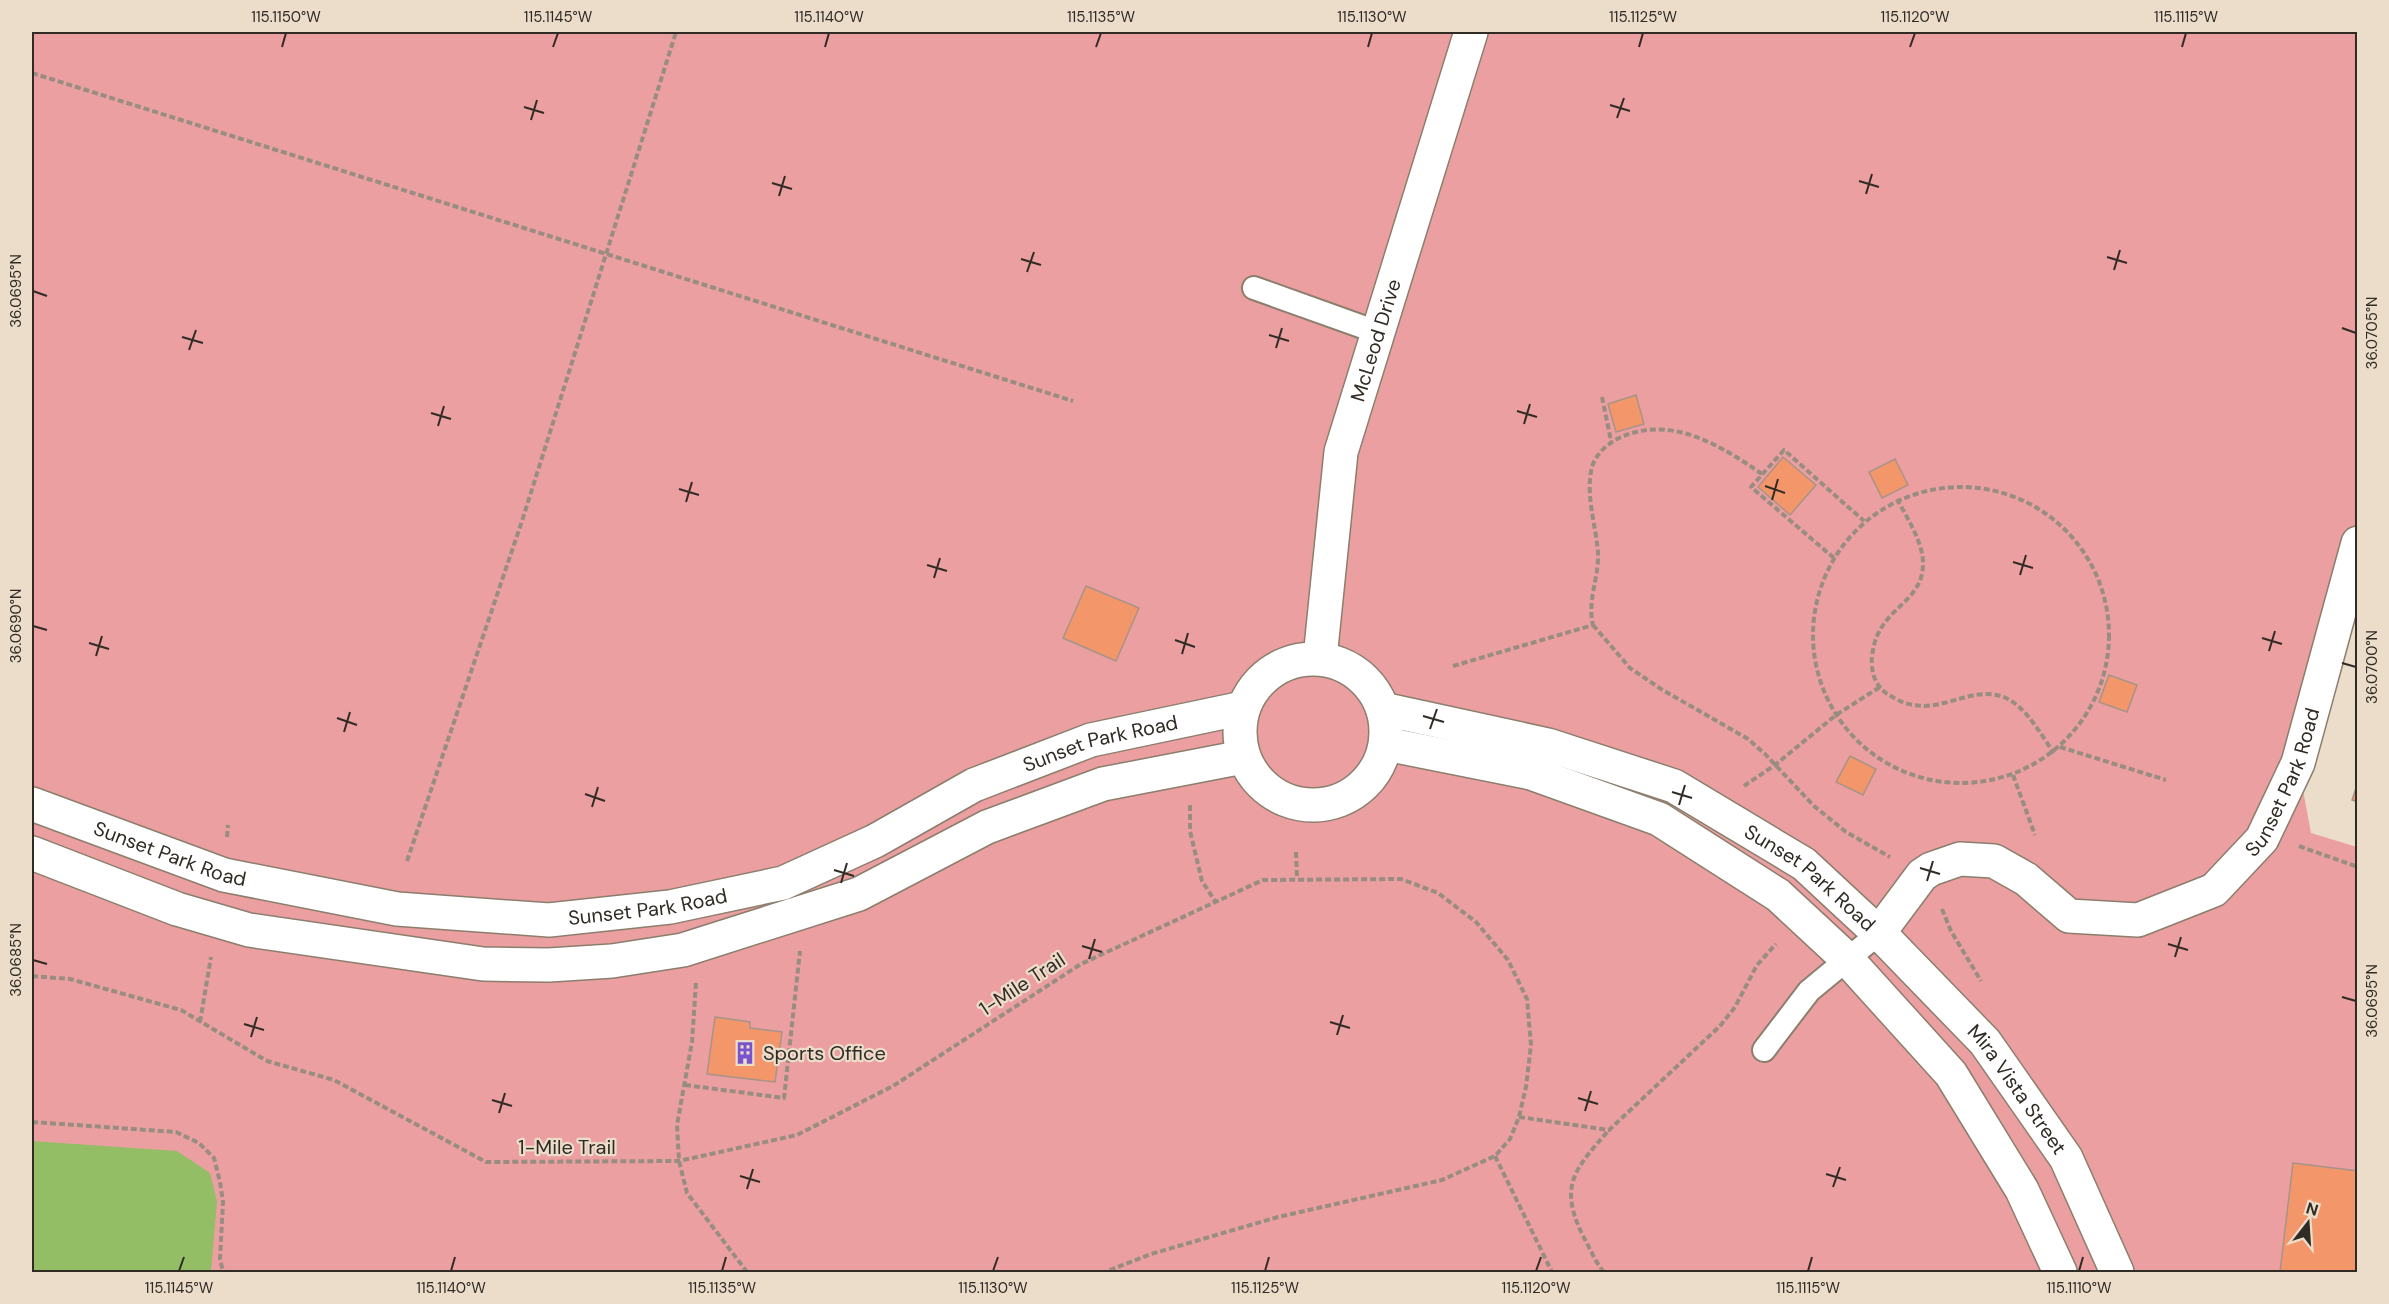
<svg xmlns="http://www.w3.org/2000/svg" width="2389" height="1304" font-family="'DM Sans',sans-serif">
  <style>
    .green { fill: #eb9fa0 }
    .water { fill: #94be65 }
    .building { fill: #f3976b; stroke: #a89389; stroke-width: 1.5 }
    .lines { fill: none; stroke-linecap: round; stroke-linejoin: round }
    .service-casing { stroke: #8b7e6d; stroke-width: 26 }
    .minor-casing { stroke: #8b7e6d; stroke-width: 36 }
    .path { stroke: #988d80; stroke-width: 4; stroke-dasharray: 6 3; stroke-linecap: butt }
    .service { stroke: #fff; stroke-width: 22 }
    .minor { stroke: #fff; stroke-width: 33 }
    .ticks { fill: none; stroke: #302b24; stroke-width: 2 }
    .labels { text-anchor: middle; dominant-baseline: central; stroke-width: 4.5; stroke-linejoin: round; paint-order: stroke }
    .street-label { font-size: 20px; fill: #302b24; stroke: #ecddcb }
    .poi-label { font-size: 20px; fill: #302b24; stroke: #ecddcb; text-anchor: start }
    .neatline { fill: none; stroke: #302b24; stroke-width: 2 }
    .ticks-label { font-size: 15px; text-anchor: middle; fill: #302b24 }
  </style>
  <rect width="100%" height="100%" fill="#ecddcb"/>
  <!-- green -->
  <path class="green" d="M32,32H2357V543L2298,763L2311,833L2357,847V1272H32Z"/>
  <!-- water -->
  <path class="water" d="M32,1141L177,1151L210,1173L217,1201L211,1272H32Z"/>
  <!-- building -->
  <g class="building">
    <path d="M1636,395L1644,424L1616,432L1608,404Z"/>
    <path d="M1783,457L1816,485L1790,515L1758,487Z"/>
    <path d="M1895,459L1908,485L1882,498L1869,472Z"/>
    <path d="M1086,586L1139,608L1116,661L1063,638Z"/>
    <path d="M2109,675L2137,685L2127,712L2099,702Z"/>
    <path d="M1850,756L1876,769L1863,795L1836,782Z"/>
    <path d="M2358,782V802L2352,800Z"/>
    <path d="M715,1017L750,1022V1028L782,1032L775,1082L707,1074Z"/>
    <path d="M2293,1163L2358,1171L2357,1272H2280Z"/>
  </g>
  <g class="lines">
    <!-- service casing -->
    <g class="service-casing">
      <g id="service">
        <path d="M1254,288L1377,332"/>
        <path d="M1764,1050L1809,991L1878,934"/>
      </g>
    </g>
    <!-- minor casing -->
    <g class="minor-casing">
      <g id="minor">
        <path id="s1" d="M1320,658L1341,452L1471,32"/>
        <circle cx="1313" cy="732" r="73"/>
        <path id="s2" d="M1383,709L1548,745L1674,786L1804,864L1888,942L1985,1042L2066,1158L2117,1272"/>
        <path d="M1386,744L1531,773L1659,819L1778,895L1847,959L1951,1074L2022,1190L2060,1272"/>
        <path id="s3" d="M32,804L224,875L397,909L549,920L670,907L783,883L875,841L974,785L1091,740L1243,708"/>
        <path d="M32,853L177,909L249,930L483,964L549,965L612,961L683,950L859,894L987,827L1103,784L1243,757"/>
        <path id="s4" d="M1878,934L1922,875L1931,869L1960,859L1994,861L2026,879L2069,916L2138,920L2214,890L2262,839L2298,763L2358,543"/>
      </g>
    </g>
    <!-- path -->
    <g class="path">
      <path d="M32,73L1073,401"/>
      <path d="M1602,397L1611,441"/>
      <circle cx="1961" cy="635" r="148"/>
      <path d="M1897,499C1907,518 1924,543 1923,566C1921,604 1880,608 1873,650C1871,659 1871,672 1876,681C1880,690 1887,694 1896,699C1937,721 1969,682 2006,698C2027,708 2041,735 2054,753"/>
      <path d="M1834,558L1751,487L1784,450L1864,521"/>
      <path d="M1593,625L1630,668L1661,689L1748,739L1765,754L1814,806L1846,832L1890,857"/>
      <path d="M1453,666L1593,625C1587,600 1599,578 1598,553C1596,525 1585,495 1592,467C1595,455 1608,443 1619,438C1670,414 1720,445 1762,474"/>
      <path d="M2060,747L2166,780"/>
      <path d="M2013,775L2035,835"/>
      <path d="M1744,786L1775,765L1836,715L1880,687"/>
      <path d="M1190,805V831L1202,881L1215,901"/>
      <path d="M227,837L228,825"/>
      <path d="M2299,846L2358,867"/>
      <path d="M1296,852L1297,879"/>
      <path d="M407,861L522,521L676,32"/>
      <path d="M1942,909L1951,931L1981,981"/>
      <path d="M32,976L70,979L181,1010L267,1061L334,1080L486,1162L679,1161L797,1135L893,1086L1081,964L1263,880L1401,879L1438,893L1476,922L1508,960L1527,999L1531,1045L1526,1087L1519,1117L1510,1139L1495,1156L1442,1180L1278,1217L1151,1254L1105,1272"/>
      <path d="M696,983L692,1042L677,1125L679,1161L687,1193L747,1272"/>
      <path d="M200,1022L211,957"/>
      <path d="M685,1085L784,1098L800,951"/>
      <path d="M1519,1117L1609,1130L1720,1026L1735,1007L1757,965L1776,944"/>
      <path d="M32,1122L176,1132L199,1143L214,1158L220,1182L223,1202L220,1259L223,1272"/>
      <path d="M1495,1156L1552,1272"/>
      <path d="M1604,1272C1595,1262 1590,1248 1583,1236C1558,1185 1575,1169 1609,1130"/>
    </g>
    <!-- service -->
    <use href="#service" class="service"/>
    <!-- minor -->
    <use href="#minor" class="minor"/>
  </g>
  <!-- ticks -->
  <path class="ticks" d="M282,47L286,33M553,47L558,33M825,47L829,33M1096,47L1101,33M1368,47L1372,33M1639,47L1643,33M1910,47L1915,33M2182,47L2186,33M1610,105L1630,111M524,107L544,113M1617,118L1624,98M531,120L537,100M1859,181L1879,187M772,183L792,189M1866,194L1872,174M779,196L785,176M2107,257L2127,263M1021,259L1041,265M2114,270L2120,250M1027,272L1034,252M33,291L47,296M2342,328L2356,333M1269,335L1289,341M182,337L203,343M1276,348L1282,328M189,350L196,330M1517,411L1537,417M431,413L451,419M1524,424L1530,404M438,426L444,406M1765,486L1785,493M679,489L699,495M1772,500L1778,479M686,502L692,482M2013,562L2033,568M927,565L947,571M2020,575L2026,555M934,578L940,558M33,626L47,630M2262,638L2282,644M1175,640L1195,647M89,643L109,649M2269,651L2275,631M1182,654L1188,633M96,656L102,636M2342,663L2356,667M1423,716L1444,722M337,718L357,725M1430,729L1437,709M344,732L350,712M1672,792L1692,798M585,794L605,801M1679,805L1685,785M592,807L598,787M1920,868L1940,874M834,870L854,876M1927,881L1933,861M841,883L847,863M2168,944L2188,950M1082,946L1102,952M2175,957L2181,937M1089,959L1095,939M33,960L47,964M2342,997L2356,1001M1330,1022L1350,1028M244,1024L264,1030M1337,1035L1343,1015M251,1037L257,1017M1578,1098L1598,1104M492,1100L512,1106M1585,1111L1591,1091M499,1113L505,1093M1826,1174L1846,1180M740,1176L760,1182M1833,1187L1840,1167M747,1189L753,1169M179,1271L184,1257M451,1271L455,1257M722,1271L726,1257M993,1271L998,1257M1265,1271L1269,1257M1536,1271L1541,1257M1808,1271L1812,1257M2079,1271L2083,1257"/>
  <!-- icons -->
  <defs>
    <g id="building-bare" transform="scale(1.8)"><path d="M-4-6H4V6H1V3H-1V6H-4ZM-2.5-4.3h1.7v1.8h-1.7ZM.8-4.3h1.7v1.8H.8ZM-2.5-1h1.7V.8h-1.7ZM.8-1h1.7V.8H.8Z" fill="#7953cc" stroke="#ecddcb" stroke-width="2.5" paint-order="stroke"/></g>
  </defs>
  <g fill-rule="evenodd">
    <use href="#building-bare" x="745" y="1053"/>
  </g>
  <g class="labels">
    <!-- street labels -->
    <g class="street-label">
      <text stroke="none"><textPath href="#s1" startOffset="324">McLeod Drive</textPath></text>
      <text stroke="none"><textPath href="#s3" startOffset="1119">Sunset Park Road</textPath></text>
      <text stroke="none"><textPath href="#s4" startOffset="524">Sunset Park Road</textPath></text>
      <text stroke="none"><textPath href="#s3" startOffset="147">Sunset Park Road</textPath></text>
      <text stroke="none"><textPath href="#s2" startOffset="466">Sunset Park Road</textPath></text>
      <text stroke="none"><textPath href="#s3" startOffset="633">Sunset Park Road</textPath></text>
      <text transform="translate(1022 984) rotate(-33)">1-Mile Trail</text>
      <text stroke="none"><textPath href="#s2" startOffset="764">Mira Vista Street</textPath></text>
      <text x="567" y="1147">1-Mile Trail</text>
    </g>
    <!-- poi labels -->
    <g class="poi-label">
      <text x="763" y="1053">Sports Office</text>
    </g>
  </g>
  <!-- border -->
  <rect width="2389" height="1304" fill="none" stroke="#ecddcb" stroke-width="66"/>
  <!-- north arrow -->
  <g transform="translate(2308 1223) rotate(17)" stroke="#ecddcb" stroke-width="4.5" paint-order="stroke">
  <path d="M0-4.5L10 22L0 15L-10 22Z" fill="#302b24"/>
  <text y="-9" font-size="16" font-weight="bold" text-anchor="middle" fill="#302b24">N</text>
  </g>
  <rect x="33" y="33" width="2323" height="1238" class="neatline"/>
  <g class="ticks-label">
    <text x="286" y="22">115.1150°W</text>
    <text x="558" y="22">115.1145°W</text>
    <text x="829" y="22">115.1140°W</text>
    <text x="1101" y="22">115.1135°W</text>
    <text x="1372" y="22">115.1130°W</text>
    <text x="1643" y="22">115.1125°W</text>
    <text x="1915" y="22">115.1120°W</text>
    <text x="2186" y="22">115.1115°W</text>
    <text transform="translate(16 291) rotate(-90)" y="5">36.0695°N</text>
    <text transform="translate(2372 333) rotate(-90)" y="5">36.0705°N</text>
    <text transform="translate(16 626) rotate(-90)" y="5">36.0690°N</text>
    <text transform="translate(2372 667) rotate(-90)" y="5">36.0700°N</text>
    <text transform="translate(16 960) rotate(-90)" y="5">36.0685°N</text>
    <text transform="translate(2372 1001) rotate(-90)" y="5">36.0695°N</text>
    <text x="179" y="1293">115.1145°W</text>
    <text x="451" y="1293">115.1140°W</text>
    <text x="722" y="1293">115.1135°W</text>
    <text x="993" y="1293">115.1130°W</text>
    <text x="1265" y="1293">115.1125°W</text>
    <text x="1536" y="1293">115.1120°W</text>
    <text x="1808" y="1293">115.1115°W</text>
    <text x="2079" y="1293">115.1110°W</text>
  </g>
</svg>
